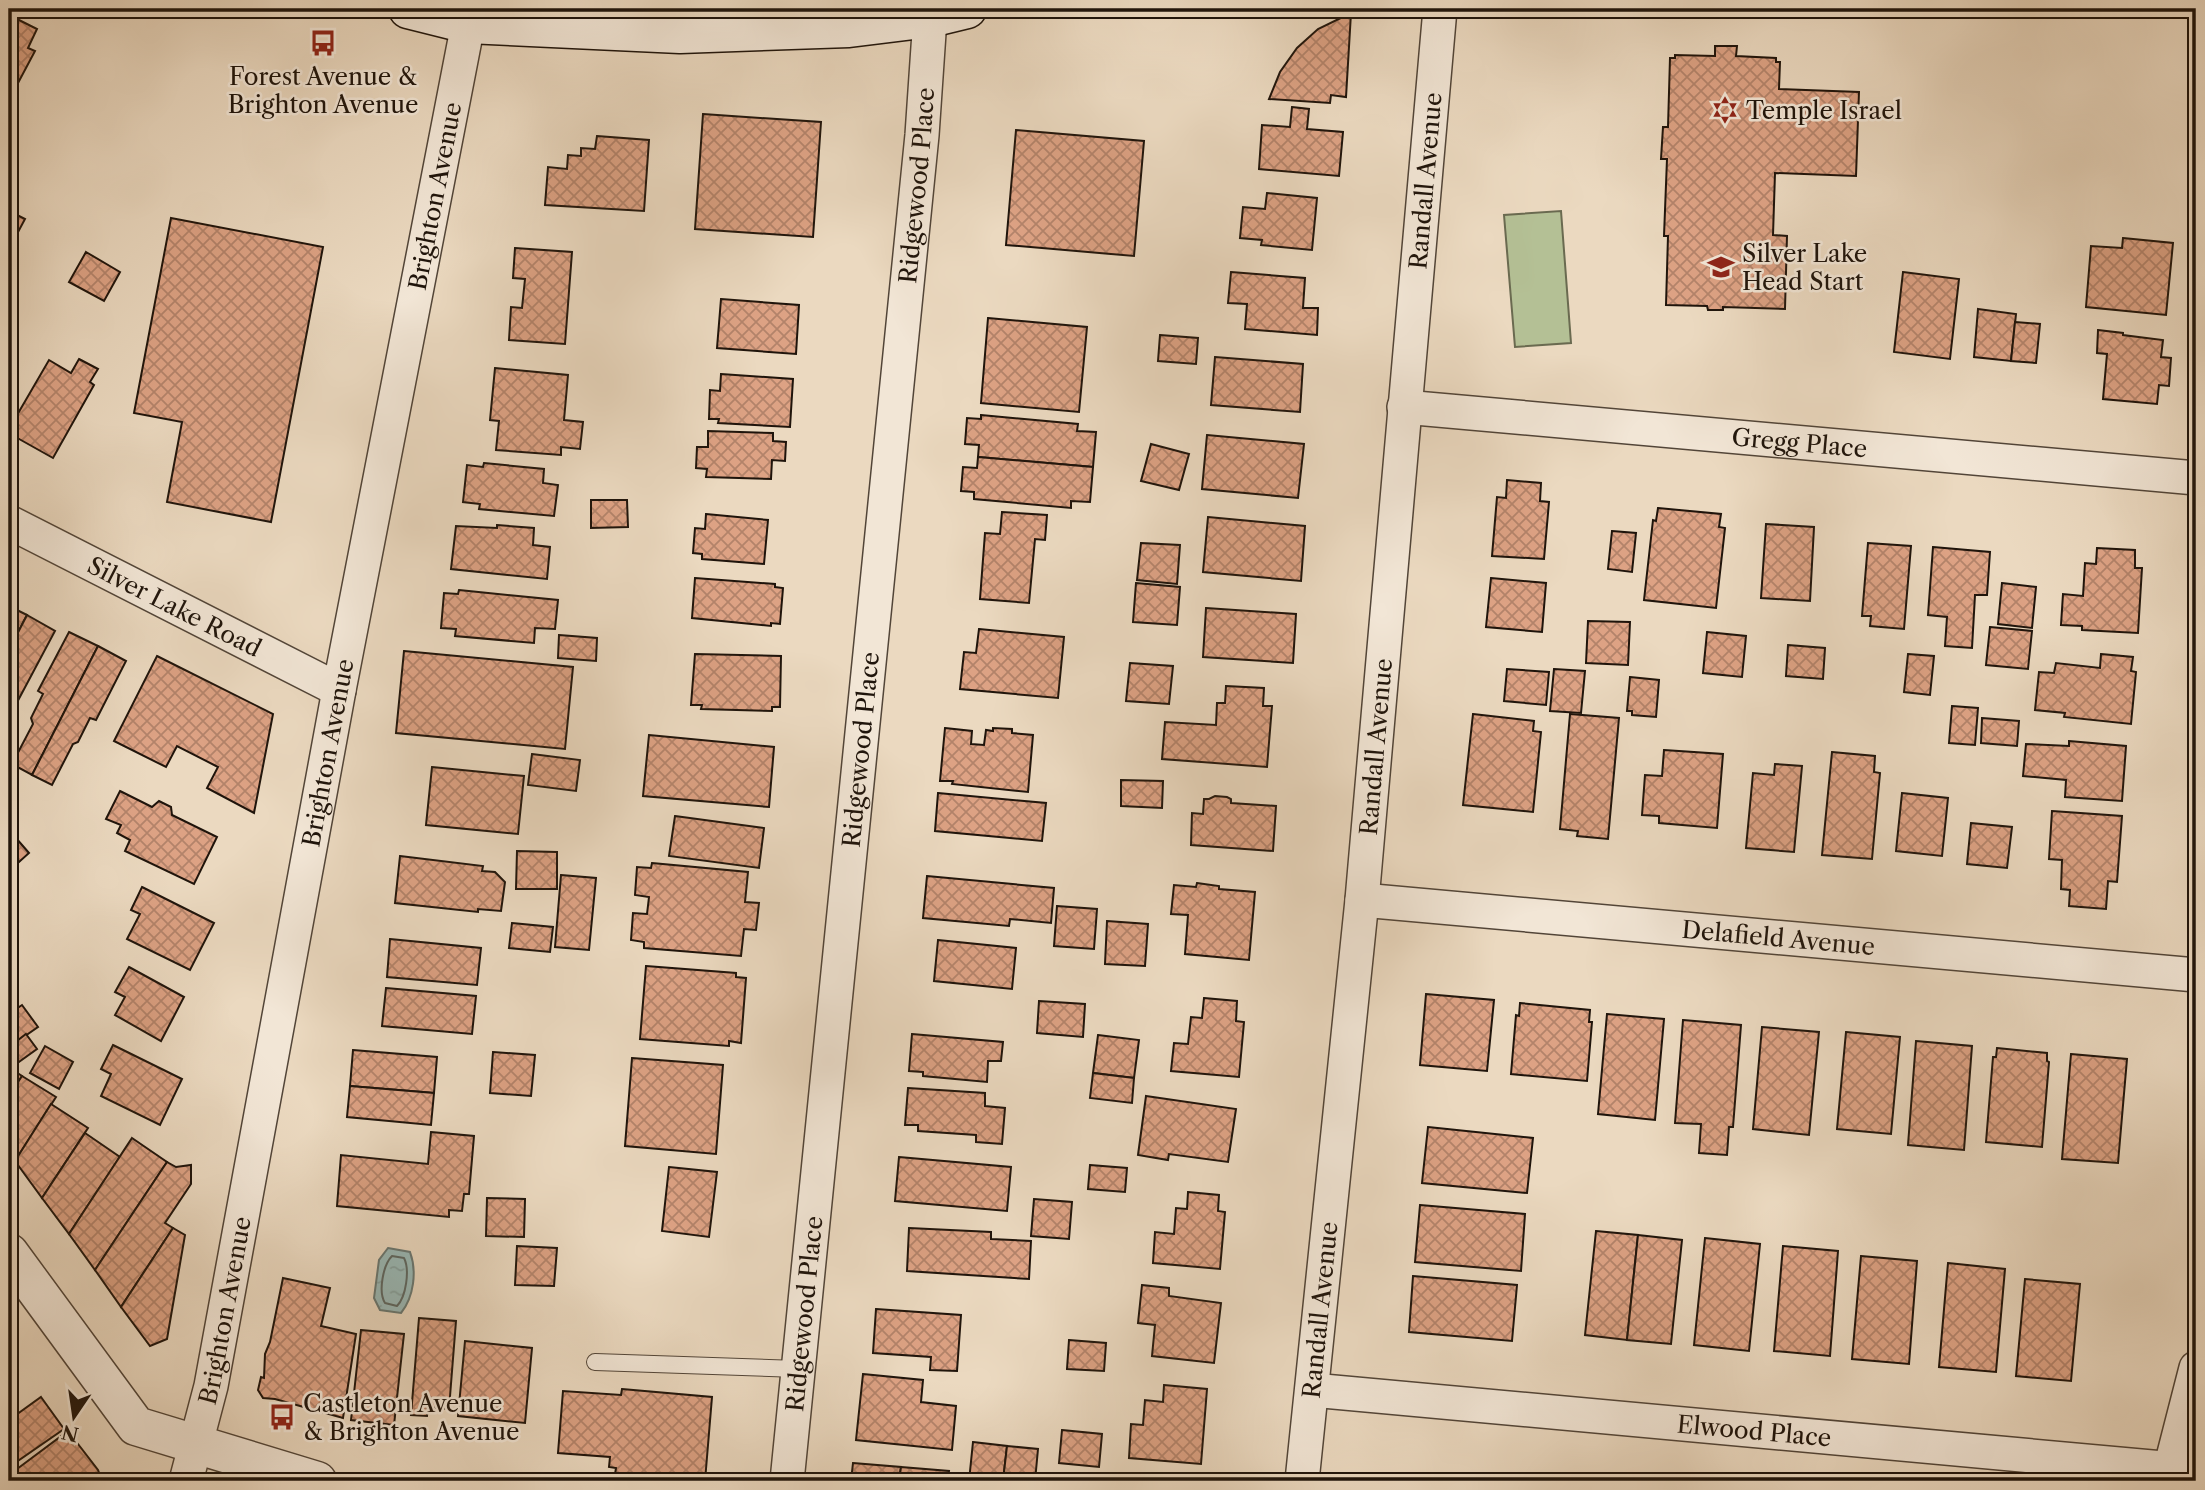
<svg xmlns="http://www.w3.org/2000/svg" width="2205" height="1490" font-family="'Libre Caslon Text',serif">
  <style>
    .green { fill: #b4c095; stroke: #6a6a50; stroke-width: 2 }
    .water { fill: url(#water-ripples); stroke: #687772; stroke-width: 2 }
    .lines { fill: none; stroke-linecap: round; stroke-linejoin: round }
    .shore { stroke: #5c6661; stroke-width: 2 }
    .building { fill: url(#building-cross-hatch); stroke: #1f140b; stroke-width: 2 }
    .service-casing { stroke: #524538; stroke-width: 18 }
    .minor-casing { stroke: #524538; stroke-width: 36 }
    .tertiary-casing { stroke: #524538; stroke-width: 41 }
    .secondary-casing { stroke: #1f140b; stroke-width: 41 }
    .service { stroke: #f2e6d6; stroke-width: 16 }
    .minor { stroke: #f2e6d6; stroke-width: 33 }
    .tertiary { stroke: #f2e6d6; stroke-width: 38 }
    .secondary { stroke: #f2e6d6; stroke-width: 38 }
    .labels { text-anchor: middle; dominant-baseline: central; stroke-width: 5; stroke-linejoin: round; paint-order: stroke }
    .poi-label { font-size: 24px; fill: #1f140b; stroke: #f2e6d6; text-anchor: start }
    .street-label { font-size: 24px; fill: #1f140b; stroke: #f2e6d6 }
  </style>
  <defs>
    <pattern id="water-ripples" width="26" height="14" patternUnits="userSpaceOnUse" patternTransform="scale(1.75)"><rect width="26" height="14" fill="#99b9b7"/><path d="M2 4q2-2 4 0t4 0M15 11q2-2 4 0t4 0" fill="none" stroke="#839e9c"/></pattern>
    <pattern id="building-cross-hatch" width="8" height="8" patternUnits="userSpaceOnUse" patternTransform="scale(1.75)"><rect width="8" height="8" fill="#dda284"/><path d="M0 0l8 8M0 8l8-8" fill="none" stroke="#b3836a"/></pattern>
  </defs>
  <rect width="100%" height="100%" fill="#ebd9c0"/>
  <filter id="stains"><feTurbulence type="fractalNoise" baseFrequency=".00286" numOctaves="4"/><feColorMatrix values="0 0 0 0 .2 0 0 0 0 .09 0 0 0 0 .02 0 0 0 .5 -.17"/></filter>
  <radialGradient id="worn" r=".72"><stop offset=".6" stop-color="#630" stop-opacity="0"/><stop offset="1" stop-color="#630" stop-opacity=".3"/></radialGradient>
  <!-- green -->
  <path class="green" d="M1561,211L1571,343L1515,347L1504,215Z"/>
  <!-- water -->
  <path class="water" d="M388,1248L410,1252C417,1271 414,1297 401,1313L380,1310L374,1298L379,1260Z"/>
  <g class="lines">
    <!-- shore -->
    <path class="shore" d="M392,1256L404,1258C410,1270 406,1297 397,1306L385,1303C378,1292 383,1265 392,1256Z"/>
  </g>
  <!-- building -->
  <g class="building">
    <path d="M1351,13L1346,97L1331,95L1330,103L1269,99L1280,72L1297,48L1318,29Z"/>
    <path d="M17,19L37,29L28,48L35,51L9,100V24L13,26Z"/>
    <path d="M1715,46H1737L1736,56L1776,58V62H1780L1779,89L1859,92L1856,176L1775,173L1773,235L1787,236L1785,309L1723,307V310H1708L1707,306L1666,305L1668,236H1664L1667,159H1661L1663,127H1668L1670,58H1675V55L1715,56Z"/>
    <path d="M1292,107L1309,109L1307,129L1343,132L1339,176L1259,169L1262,125L1290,127Z"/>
    <path d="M703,114L821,122L813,237L695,229Z"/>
    <path d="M1016,130L1144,141L1134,256L1006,245Z"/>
    <path d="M597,136L649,140L644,211L545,205L548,167L567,169L568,155L581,156V148L595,149Z"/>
    <path d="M1267,193L1317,198L1312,250L1261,245L1262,240L1240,238L1243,207L1265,209Z"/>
    <path d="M9,211L25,219L9,249Z"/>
    <path d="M171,218L323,247L271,522L167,502L182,422L134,413Z"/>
    <path d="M2123,238L2173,243L2166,315L2086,307L2091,246L2122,248Z"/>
    <path d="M515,248L572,252L565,344L509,340L511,307L522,308L525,279L513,278Z"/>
    <path d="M86,252L120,272L104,301L69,282Z"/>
    <path d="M1231,272L1305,278L1303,308H1318L1317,335L1245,329L1247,304L1228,303Z"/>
    <path d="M1903,272L1959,279L1950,359L1894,352Z"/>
    <path d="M721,299L799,305L796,354L717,348Z"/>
    <path d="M1978,309L2016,314L2011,361L1974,357Z"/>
    <path d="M988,318L1087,327L1079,412L981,403Z"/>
    <path d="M2015,322L2040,324L2036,363L2011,361Z"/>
    <path d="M2098,330L2123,333V335L2163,340L2161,357L2171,358L2169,386L2159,385L2157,404L2103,399L2107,354L2097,353Z"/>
    <path d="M1160,335L1198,338L1196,364L1158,361Z"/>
    <path d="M1215,357L1303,364L1300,412L1211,405Z"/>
    <path d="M79,359L98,369L90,382L94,385L53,458L12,435L18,426L13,422L49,360L71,373Z"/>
    <path d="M495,368L568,375L564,420L583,422L580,449L561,447V455L496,450L499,421L490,420Z"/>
    <path d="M721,374L793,379L790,427L718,423L719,419H709L710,390L720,391Z"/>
    <path d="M981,415L1078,424L1077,431L1096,432L1093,467L978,457L979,445L965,444L967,418L981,419Z"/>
    <path d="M708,431L773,433V441L786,442L785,461L772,460L771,479L706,477L707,469L696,468L697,447H708Z"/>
    <path d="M1207,435L1304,444L1298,498L1202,489Z"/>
    <path d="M1151,444L1189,454L1179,490L1141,481Z"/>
    <path d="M978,457L1093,467L1090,502L1071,501V508L974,499V492L961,491L963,467L977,468Z"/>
    <path d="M484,463L544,469L543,483L558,485L554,516L479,509L480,504L463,502L467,465L483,467Z"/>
    <path d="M1507,480L1541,483L1540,501L1549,502L1544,559L1492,556L1497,497L1506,498Z"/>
    <path d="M591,500H627L628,527L591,528Z"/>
    <path d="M1658,508L1721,514L1719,527L1725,528L1716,608L1644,600L1653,520L1656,521Z"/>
    <path d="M1002,512L1047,515L1045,540L1035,539L1029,603L980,599L985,533L1000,534Z"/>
    <path d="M706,514L768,520L764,564L702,559V554L693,553L695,528L705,529Z"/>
    <path d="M1208,517L1305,526L1301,581L1203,572Z"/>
    <path d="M1766,524L1814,527L1810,601L1761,598Z"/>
    <path d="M497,525L534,528L533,545L550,547L547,579L451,569L456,526L497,528Z"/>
    <path d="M1612,531L1636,533L1632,572L1608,569Z"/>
    <path d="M1141,543L1180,545L1177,584L1137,580Z"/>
    <path d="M1868,543L1911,546L1904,629L1870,626L1871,616H1862Z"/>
    <path d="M1933,547L1990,552L1987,595H1975L1972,648L1945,646L1947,617L1928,615Z"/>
    <path d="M2097,548L2135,550V568H2142L2138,633L2082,630V626L2061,625L2063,594L2083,596L2085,563L2096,564Z"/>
    <path d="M695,578L775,584V587L783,588L780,624L771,623V626L692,618Z"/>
    <path d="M1491,578L1546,583L1542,632L1486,627Z"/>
    <path d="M1136,583L1180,587L1177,625L1133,622Z"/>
    <path d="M2002,583L2036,587L2032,628L1998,624Z"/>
    <path d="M459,590L558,600L555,629L535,628L534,643L455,636L456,629L441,628L444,593L458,594Z"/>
    <path d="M9,606L27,615L9,650Z"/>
    <path d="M1206,608L1296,614L1293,663L1203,657Z"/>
    <path d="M27,615L55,631L14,708L9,705V650Z"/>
    <path d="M1588,621L1630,622L1628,665L1586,663Z"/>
    <path d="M1990,627L2032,631L2028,669L1986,665Z"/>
    <path d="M979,629L1064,637L1058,698L960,689L964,652L976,653Z"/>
    <path d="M69,632L98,646L32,775L12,764L33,724L31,718L43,694L38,691Z"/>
    <path d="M1707,632L1746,636L1742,677L1703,673Z"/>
    <path d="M559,635L597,638L596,661L558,658Z"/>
    <path d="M1788,645L1825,648L1823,679L1786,676Z"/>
    <path d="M98,646L126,661L96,720L90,718L78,742L73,744L52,785L32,775Z"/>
    <path d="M404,651L573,667L565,749L396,733Z"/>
    <path d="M695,654L781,656L780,707H772V711L701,709L702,705H691Z"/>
    <path d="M1908,654L1934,656L1930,695L1904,692Z"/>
    <path d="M2101,654L2133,657L2131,671L2136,672L2131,724L2064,717L2065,713L2035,710L2039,672L2054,673L2056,663L2100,668Z"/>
    <path d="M157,656L273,714L254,813L207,788L218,767L177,746L166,767L114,741Z"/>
    <path d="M1130,663L1173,666L1169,704L1126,701Z"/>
    <path d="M1507,669L1549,672L1546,705L1504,701Z"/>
    <path d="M1554,669L1585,671L1581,713L1550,711Z"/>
    <path d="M1630,677L1659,680L1656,717L1632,715V711H1627Z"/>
    <path d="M1226,686L1264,688L1263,706H1272L1267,767L1162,759L1165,722L1216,725L1217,703H1225Z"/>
    <path d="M1952,706L1978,708L1975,745L1949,743Z"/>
    <path d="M1473,714L1534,721L1533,731L1541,732L1533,812L1463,805Z"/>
    <path d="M1570,714L1619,718L1608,839L1577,836L1578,831L1560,829Z"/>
    <path d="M1982,718L2019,721L2017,746L1981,743Z"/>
    <path d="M945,728L972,731L971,744L984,745L986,730L993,731V728L1012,729V733L1033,735L1028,792L952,784L953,781H940Z"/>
    <path d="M649,735L774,747L769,807L643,796Z"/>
    <path d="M2069,741L2126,746L2122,801L2065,797L2066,780L2023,776L2026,744L2069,746Z"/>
    <path d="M1664,750L1723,754L1717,828L1659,823V816L1642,815L1645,775L1662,776Z"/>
    <path d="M1832,752L1875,756L1874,772L1880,773L1872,859L1822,855Z"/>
    <path d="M532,754L580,760L576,791L528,785Z"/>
    <path d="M1775,764L1802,766L1794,852L1746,848L1753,773L1774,775Z"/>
    <path d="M432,767L524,776L518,834L426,825Z"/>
    <path d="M1121,780L1163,781L1162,808L1121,806Z"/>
    <path d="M120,791L152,807L159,801L171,807L172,815L217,837L194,884L125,851L130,840L117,833L121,825L106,819Z"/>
    <path d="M938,793L1046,803L1042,841L935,831Z"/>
    <path d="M1902,793L1948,798L1942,856L1896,851Z"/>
    <path d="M1215,796L1227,797L1231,799V803L1276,806L1273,851L1191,845L1192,813L1203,814L1204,799H1209Z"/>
    <path d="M2052,811L2122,816L2117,882L2108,881L2106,909L2069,906L2070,890L2061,889L2062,860L2049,859Z"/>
    <path d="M675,816L764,828L759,868L669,856Z"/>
    <path d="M1971,823L2012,827L2007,868L1967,864Z"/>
    <path d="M9,830L29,853L9,871Z"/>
    <path d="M517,851L557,852V889H516Z"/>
    <path d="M400,856L483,866L482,871L495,872L505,882L501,911L478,909V912L395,903Z"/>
    <path d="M652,863L748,872L745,902L759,903L756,930L744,929L741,956L644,948V942L631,940L633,913L647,914L649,897L635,895L637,867L651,868Z"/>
    <path d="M561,875L596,878L589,950L555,947Z"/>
    <path d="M927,876L1054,888L1051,923L1010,919L1009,926L923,918Z"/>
    <path d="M1197,883L1219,886V889L1255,892L1249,960L1185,954L1188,915L1171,914L1174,885L1196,887Z"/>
    <path d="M142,887L214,923L190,970L127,939L140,914L131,910Z"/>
    <path d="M1057,906L1097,909L1094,949L1054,946Z"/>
    <path d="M1107,921L1148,924L1145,966L1105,964Z"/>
    <path d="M512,923L553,927L550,952L509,948Z"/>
    <path d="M390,939L481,948L477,985L387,977Z"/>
    <path d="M938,940L1016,948L1012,989L934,981Z"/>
    <path d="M646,966L736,973V977L746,978L741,1043L729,1041V1046L640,1039Z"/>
    <path d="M129,967L184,997L161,1041L115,1015L125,997L115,992Z"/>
    <path d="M386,988L476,996L472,1034L382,1026Z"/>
    <path d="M1426,994L1494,1000L1487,1071L1420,1065Z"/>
    <path d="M1204,998L1237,1001L1236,1021L1244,1022L1239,1077L1171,1071L1174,1043L1188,1044L1191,1017L1202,1018Z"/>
    <path d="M1039,1001L1085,1004L1083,1037L1037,1033Z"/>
    <path d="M1520,1003L1590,1010L1589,1022H1592L1587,1081L1511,1074L1516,1015L1519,1016Z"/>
    <path d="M9,1005L13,1011L22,1005L38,1027L9,1047Z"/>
    <path d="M1607,1014L1664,1019L1655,1120L1598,1114Z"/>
    <path d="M1683,1020L1741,1025L1733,1127H1729L1727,1155L1699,1153L1701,1124L1675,1123Z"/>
    <path d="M1762,1027L1819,1032L1809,1135L1753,1129Z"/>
    <path d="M1846,1032L1900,1037L1891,1134L1837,1129Z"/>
    <path d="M26,1034L37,1049L9,1069V1047Z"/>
    <path d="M912,1034L1003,1042L1001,1061H988L987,1082L923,1076V1072L909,1071Z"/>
    <path d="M1098,1035L1139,1040L1134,1078L1093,1073Z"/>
    <path d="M1916,1041L1972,1046L1964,1150L1908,1145Z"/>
    <path d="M113,1045L182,1079L160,1125L101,1096L111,1074L101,1069Z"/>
    <path d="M45,1046L73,1062L59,1089L30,1073Z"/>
    <path d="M1997,1048L2047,1053V1061L2049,1062L2042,1147L1986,1142L1993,1057H1996Z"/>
    <path d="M353,1050L437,1057L434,1093L350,1086Z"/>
    <path d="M493,1052L535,1055L531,1096L490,1093Z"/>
    <path d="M2071,1054L2127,1059L2118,1163L2062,1159Z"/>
    <path d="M632,1058L723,1065L716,1154L625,1146Z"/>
    <path d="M10,1068L22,1076L9,1096V1069Z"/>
    <path d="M1093,1073L1134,1078L1132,1103L1090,1098Z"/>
    <path d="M22,1076L56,1097L15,1161L9,1152V1096Z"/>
    <path d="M350,1086L434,1093L431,1125L347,1117Z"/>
    <path d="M908,1088L985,1093V1106L1005,1108L1002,1144L976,1142V1135L918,1131V1125H905Z"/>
    <path d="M1146,1096L1236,1109L1228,1162L1169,1154L1168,1160L1138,1155Z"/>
    <path d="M51,1104L88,1128L42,1198L15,1161Z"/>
    <path d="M1428,1127L1533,1138L1527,1193L1422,1183Z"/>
    <path d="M431,1132L474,1136L469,1194H464L462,1211L449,1210V1217L337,1206L341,1155L428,1164Z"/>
    <path d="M85,1133L120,1157L69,1234L42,1198Z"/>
    <path d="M132,1138L167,1162L95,1270L69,1234Z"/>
    <path d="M899,1157L1011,1167L1007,1211L895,1201Z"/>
    <path d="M167,1162L176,1167L191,1165V1184L165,1223L173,1228L121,1307L95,1270Z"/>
    <path d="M1090,1165L1127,1168L1125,1192L1088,1189Z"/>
    <path d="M669,1167L717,1172L709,1237L662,1231Z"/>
    <path d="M1188,1192L1219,1195L1218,1211L1225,1212L1220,1269L1153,1263L1155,1232L1174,1234L1176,1208L1187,1209Z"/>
    <path d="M487,1198L525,1199L524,1237L486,1236Z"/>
    <path d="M1034,1199L1072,1202L1069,1239L1031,1236Z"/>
    <path d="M1420,1205L1525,1214L1521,1271L1415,1262Z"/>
    <path d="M173,1228L185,1235L167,1339L150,1346L121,1307Z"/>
    <path d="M909,1228L991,1232V1239L1031,1241L1029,1279L907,1271Z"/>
    <path d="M1596,1231L1638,1235L1627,1340L1585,1335Z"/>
    <path d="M1638,1235L1682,1240L1671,1344L1627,1340Z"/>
    <path d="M1705,1238L1760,1244L1749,1351L1694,1345Z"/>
    <path d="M517,1246L557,1248L554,1286L515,1285Z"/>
    <path d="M1783,1246L1838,1251L1830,1356L1774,1351Z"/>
    <path d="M1861,1256L1917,1261L1909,1364L1852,1359Z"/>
    <path d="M1948,1263L2005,1269L1996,1372L1939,1367Z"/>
    <path d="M1413,1276L1517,1285L1512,1341L1409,1332Z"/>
    <path d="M283,1278L330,1288L321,1326L356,1334L343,1418L275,1399L263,1398L258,1390L261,1377L264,1378L265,1354L270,1342Z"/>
    <path d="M2025,1279L2080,1284L2071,1381L2016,1376Z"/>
    <path d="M1142,1285L1169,1288V1296L1221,1303L1214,1363L1152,1356L1155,1325L1138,1323Z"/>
    <path d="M876,1309L961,1315L957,1371L930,1370L931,1357L873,1353Z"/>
    <path d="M419,1318L456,1321L449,1409L428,1407L427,1416L411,1415Z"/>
    <path d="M361,1330L404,1334L394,1425L351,1420Z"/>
    <path d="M1069,1340L1106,1343L1104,1371L1067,1369Z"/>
    <path d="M465,1341L532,1348L525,1423L458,1416Z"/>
    <path d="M863,1374L923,1380L921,1402L956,1406L952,1450L856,1440Z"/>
    <path d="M1164,1385L1207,1389L1201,1464L1129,1458L1131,1424L1143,1425L1145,1400L1163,1402Z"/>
    <path d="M622,1389L712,1397L705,1481H614L616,1468L609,1467L610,1457L558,1453L563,1391L621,1395Z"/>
    <path d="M41,1397L64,1429L9,1467V1420Z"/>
    <path d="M1062,1430L1102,1434L1099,1467L1059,1463Z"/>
    <path d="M68,1431L98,1470L102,1481H12L9,1475Z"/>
    <path d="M973,1442L1007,1446L1003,1481H969Z"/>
    <path d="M1007,1446L1038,1449L1035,1481H1003Z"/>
    <path d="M853,1463L901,1467L899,1481H851Z"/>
    <path d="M901,1467L949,1471L948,1481H899Z"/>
    <path d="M1425,1474L1463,1477L1462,1481H1424Z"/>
  </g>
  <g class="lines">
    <!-- service casing -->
    <g class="service-casing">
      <path id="service" d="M595,1362L798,1369"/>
    </g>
    <!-- minor casing -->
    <g class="minor-casing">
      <g id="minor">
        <path id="s1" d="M1404,407L2196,478"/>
        <path id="s2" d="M9,522L339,690"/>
        <path id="s3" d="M1362,900L2196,975"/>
        <path id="s4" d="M1312,1390L2196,1471"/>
        <path id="s5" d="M186,1481L211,1386L339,690L468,24"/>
        <path id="s6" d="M787,1481L922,135L930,18"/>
        <path id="s7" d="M1302,1481L1362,900L1440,9"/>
        <path d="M2167,1481L2196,1368"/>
      </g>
    </g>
    <!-- tertiary casing -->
    <g class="tertiary-casing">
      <path id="tertiary" d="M9,1253L136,1426L317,1481"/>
    </g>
    <!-- secondary casing -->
    <g class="secondary-casing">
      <path id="secondary" d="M408,9L468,24L680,34L849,28L930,18L967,9"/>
    </g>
    <!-- service -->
    <use href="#service" class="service"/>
    <!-- minor -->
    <use href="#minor" class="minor"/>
    <!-- tertiary -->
    <use href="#tertiary" class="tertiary"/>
    <!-- secondary -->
    <use href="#secondary" class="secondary"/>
  </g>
  <!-- icons -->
  <defs>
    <g id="bus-bare" transform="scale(2.1)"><path d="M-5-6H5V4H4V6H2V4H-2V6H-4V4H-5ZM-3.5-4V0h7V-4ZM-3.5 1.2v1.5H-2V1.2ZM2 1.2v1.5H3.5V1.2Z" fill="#8f2418" stroke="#f2e6d6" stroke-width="2.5" paint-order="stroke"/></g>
    <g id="synagogue-bare" transform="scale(2.1)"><path d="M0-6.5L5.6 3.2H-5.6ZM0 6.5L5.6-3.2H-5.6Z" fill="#8f2418" stroke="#f2e6d6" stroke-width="2.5" paint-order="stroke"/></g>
    <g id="school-bare" transform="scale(2.1)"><path d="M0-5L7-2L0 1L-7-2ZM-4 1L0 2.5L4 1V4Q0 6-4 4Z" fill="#8f2418" stroke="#f2e6d6" stroke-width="2.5" paint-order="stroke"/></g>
  </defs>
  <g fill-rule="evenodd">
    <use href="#bus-bare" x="323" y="43"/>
    <use href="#synagogue-bare" x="1725" y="110"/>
    <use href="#school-bare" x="1721" y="267"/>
    <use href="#bus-bare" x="282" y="1417"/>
  </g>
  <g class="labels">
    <!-- poi labels -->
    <g class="poi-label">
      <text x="323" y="76" text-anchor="middle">Forest Avenue &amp;<tspan x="323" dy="28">Brighton Avenue</tspan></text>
      <text x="1746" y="110">Temple Israel</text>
      <text x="1742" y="253">Silver Lake<tspan x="1742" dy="28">Head Start</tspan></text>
      <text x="303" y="1403">Castleton Avenue<tspan x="303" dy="28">&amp; Brighton Avenue</tspan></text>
    </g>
    <!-- street labels -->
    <g class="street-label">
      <text stroke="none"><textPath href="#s7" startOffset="1306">Randall Avenue</textPath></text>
      <text stroke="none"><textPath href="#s6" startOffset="1302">Ridgewood Place</textPath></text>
      <text stroke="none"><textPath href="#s5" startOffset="1309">Brighton Avenue</textPath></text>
      <text stroke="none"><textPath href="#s1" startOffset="397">Gregg Place</textPath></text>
      <text stroke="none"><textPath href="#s2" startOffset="186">Silver Lake Road</textPath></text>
      <text stroke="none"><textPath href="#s7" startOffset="738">Randall Avenue</textPath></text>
      <text stroke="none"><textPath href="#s6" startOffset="735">Ridgewood Place</textPath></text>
      <text stroke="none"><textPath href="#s5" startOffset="742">Brighton Avenue</textPath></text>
      <text stroke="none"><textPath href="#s3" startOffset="418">Delafield Avenue</textPath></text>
      <text stroke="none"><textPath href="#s5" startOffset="175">Brighton Avenue</textPath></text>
      <text stroke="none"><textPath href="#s7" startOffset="172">Randall Avenue</textPath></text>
      <text stroke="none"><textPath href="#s6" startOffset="168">Ridgewood Place</textPath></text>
      <text stroke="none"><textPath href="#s4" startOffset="444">Elwood Place</textPath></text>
    </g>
  </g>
  <!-- margin -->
  <rect width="2205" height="1490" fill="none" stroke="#ebd9c0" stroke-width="35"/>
  <rect x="10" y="10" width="2184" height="1469" fill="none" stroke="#1f140b" stroke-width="3.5"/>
  <rect x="18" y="18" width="2170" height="1455" fill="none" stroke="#1f140b" stroke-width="2"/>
  <!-- north arrow -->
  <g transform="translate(74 1417) rotate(193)" stroke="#f2e6d6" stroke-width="5" paint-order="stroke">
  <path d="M0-5L12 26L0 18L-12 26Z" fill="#1f140b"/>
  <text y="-10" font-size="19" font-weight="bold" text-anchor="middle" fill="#1f140b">N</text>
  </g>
  <rect width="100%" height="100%" filter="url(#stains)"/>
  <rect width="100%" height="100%" fill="url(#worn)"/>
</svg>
